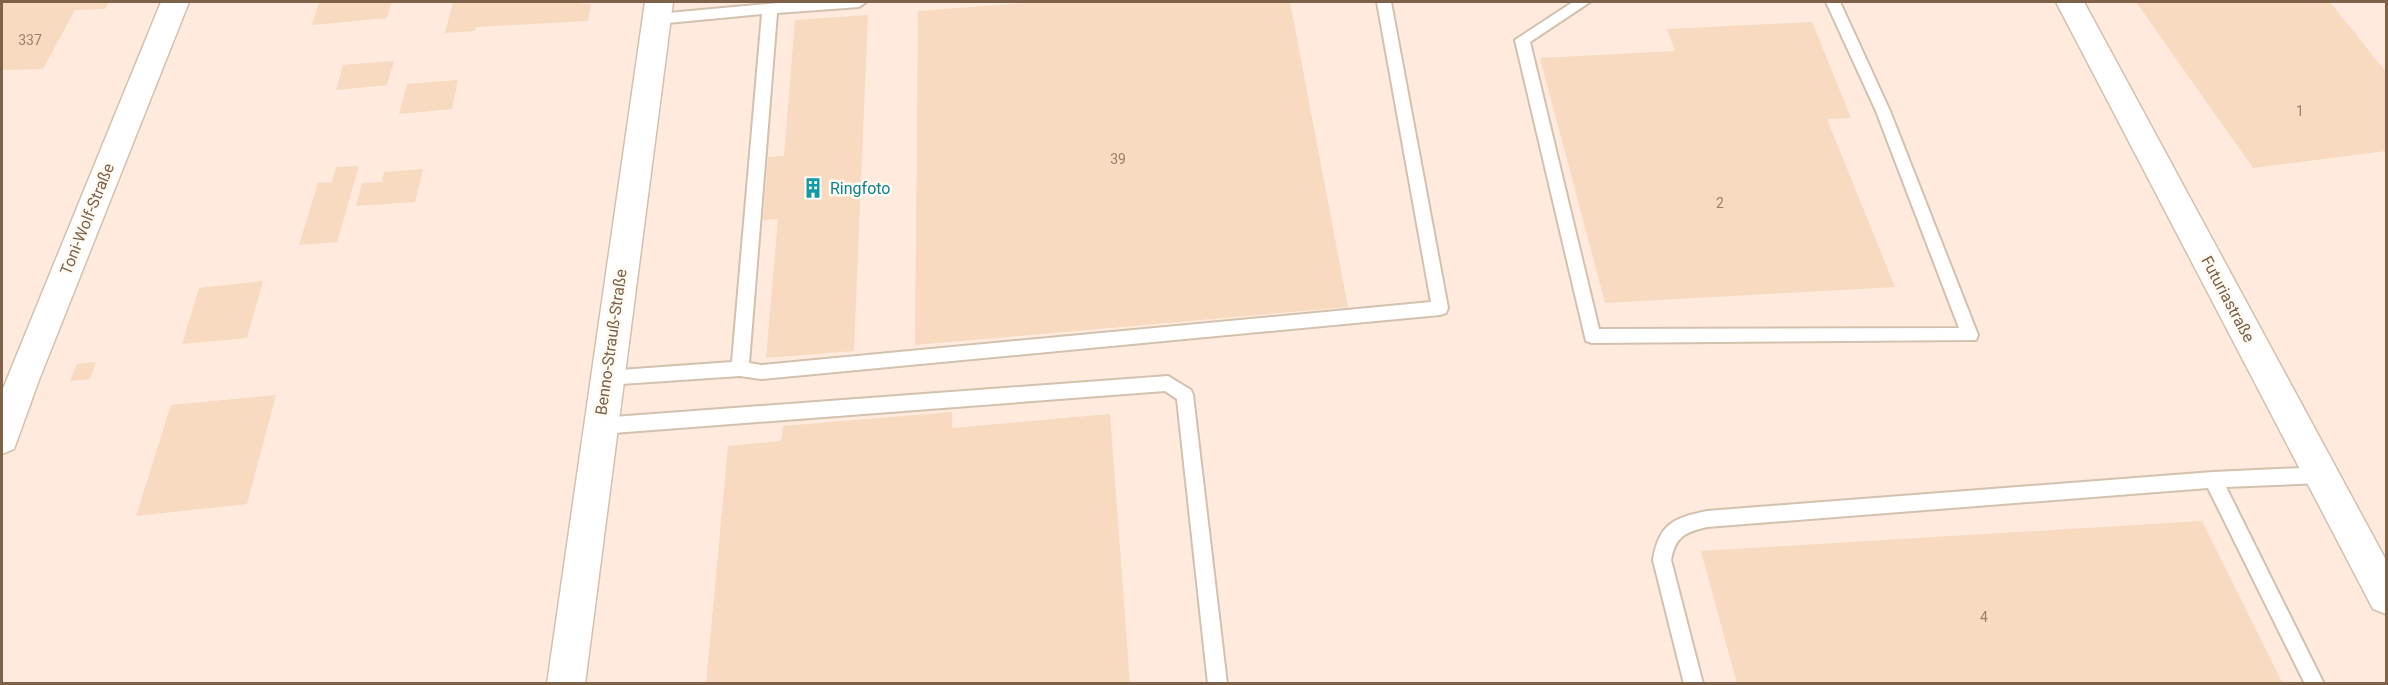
<svg xmlns="http://www.w3.org/2000/svg" width="2388" height="685" font-family="Roboto,sans-serif">
  <style>
    .commercial { fill: #ffeadd }
    .building { fill: #f7dabf }
    .lines { fill: none; stroke-linecap: round; stroke-linejoin: round }
    .lane-casing { stroke: #d3c1ad; stroke-width: 4 }
    .street-casing { stroke: #d3c1ad; stroke-width: 3 }
    .lane { fill: #fff; fill-rule: evenodd }
    .street { fill: #fff; fill-rule: evenodd }
    .labels { text-anchor: middle; dominant-baseline: central; stroke-width: 5; stroke-linejoin: round; paint-order: stroke }
    .number-label { font-size: 14px; fill: #9c7f66 }
    .culture-label { font-size: 16px; fill: #0d838f; stroke: #fffbf2; text-anchor: start }
    .street-label { font-size: 16px; fill: #7d6149; stroke: #fffbf2 }
  </style>
  <rect width="100%" height="100%" fill="#fef8ea"/>
  <!-- commercial -->
  <rect class="commercial" x="2" y="2" width="2384" height="681"/>
  <!-- building -->
  <g class="building">
    <path d="M2,2H109L105,9L75,10L43,69L2,70Z"/>
    <path d="M319,2H392L387,18L312,25Z"/>
    <path d="M453,2H582L581,4H591L588,21L476,27L475,31L445,33Z"/>
    <path d="M1040,2H1290L1348,307L915,345L918,11Z"/>
    <path d="M2136,2H2330L2386,72V151L2253,168Z"/>
    <path d="M868,15L854,351L766,358L778,219L763,220L768,157L784,156L795,20Z"/>
    <path d="M1812,22L1851,118L1827,119L1895,287L1605,303L1540,58L1675,51L1667,29Z"/>
    <path d="M394,61L387,85L336,90L343,65Z"/>
    <path d="M458,80L452,109L399,114L407,84Z"/>
    <path d="M359,166L337,242L299,245L318,183L332,182L336,167Z"/>
    <path d="M423,169L415,202L356,206L362,183L382,182L384,172Z"/>
    <path d="M263,281L247,338L182,344L199,288Z"/>
    <path d="M96,362L90,379L70,381L77,364Z"/>
    <path d="M276,395L247,504L136,516L171,405Z"/>
    <path d="M952,412V428L1110,414L1130,684H706L728,446L781,441L783,426Z"/>
    <path d="M2202,521L2283,684H1737L1701,551Z"/>
  </g>
  <g class="lines">
    <!-- lane casing -->
    <g class="lane-casing">
      <g id="lane">
        <path d="M790,2H866L859,7L777,13L749,363L761,365L1431,302L1377,2H1391L1448,308L1446,313L1440,315L761,379L740,376L606,385L600,383L598,378L600,373L606,371L732,362L762,14L657,24L650,19L657,14Z"/>
        <path d="M1573,2H1590L1530,42L1599,329L1959,328L1876,111L1826,2H1840L1890,111L1978,335L1976,340L1592,343L1586,341L1515,40Z"/>
        <path d="M1168,376L1191,390L1193,395L1227,684H1208L1177,399L1165,391L600,434L594,431L591,426L594,421L600,418Z"/>
        <path d="M2322,467L2328,469L2331,475L2328,481L2322,483L2226,487L2324,684H2305L2208,488L1707,527C1685,532 1675,537 1671,560L1703,684H1684L1653,560C1659,524 1673,518 1707,511L2213,472Z"/>
      </g>
    </g>
    <!-- street casing -->
    <g class="street-casing">
      <g id="street">
        <path d="M161,2H189L39,380L14,449L2,454V391Z"/>
        <path d="M645,2H673L585,684H547Z"/>
        <path d="M2056,2H2084L2386,560V614L2373,609Z"/>
      </g>
    </g>
    <!-- lane -->
    <use href="#lane" class="lane"/>
    <!-- street -->
    <use href="#street" class="street"/>
  </g>
  <!-- icons -->
  <defs>
    <g id="building-bare" transform="scale(1.62)"><path d="M-4-6H4V6H1V3H-1V6H-4ZM-2.5-4.3h1.7v1.8h-1.7ZM.8-4.3h1.7v1.8H.8ZM-2.5-1h1.7V.8h-1.7ZM.8-1h1.7V.8H.8Z" fill="#0f9aa8" stroke="#fffbf2" stroke-width="2.5" paint-order="stroke"/></g>
  </defs>
  <g fill-rule="evenodd">
    <use href="#building-bare" x="813" y="188"/>
  </g>
  <g class="labels">
    <!-- number labels -->
    <g class="number-label">
      <text x="30" y="40">337</text>
      <text x="2300" y="111">1</text>
      <text x="1118" y="159">39</text>
      <text x="1720" y="203">2</text>
      <text x="1984" y="617">4</text>
    </g>
    <!-- culture labels -->
    <g class="culture-label">
      <text x="830" y="188">Ringfoto</text>
    </g>
    <!-- street labels -->
    <g class="street-label">
      <text transform="translate(87 219) rotate(-68)">Toni-Wolf-Straße</text>
      <text transform="translate(2228 299) rotate(62)">Futuriastraße</text>
      <text transform="translate(611 342) rotate(-82)">Benno-Strauß-Straße</text>
    </g>
  </g>
  <!-- border -->
  <rect width="2388" height="685" fill="none" stroke="#7d6149" stroke-width="6"/>
</svg>
